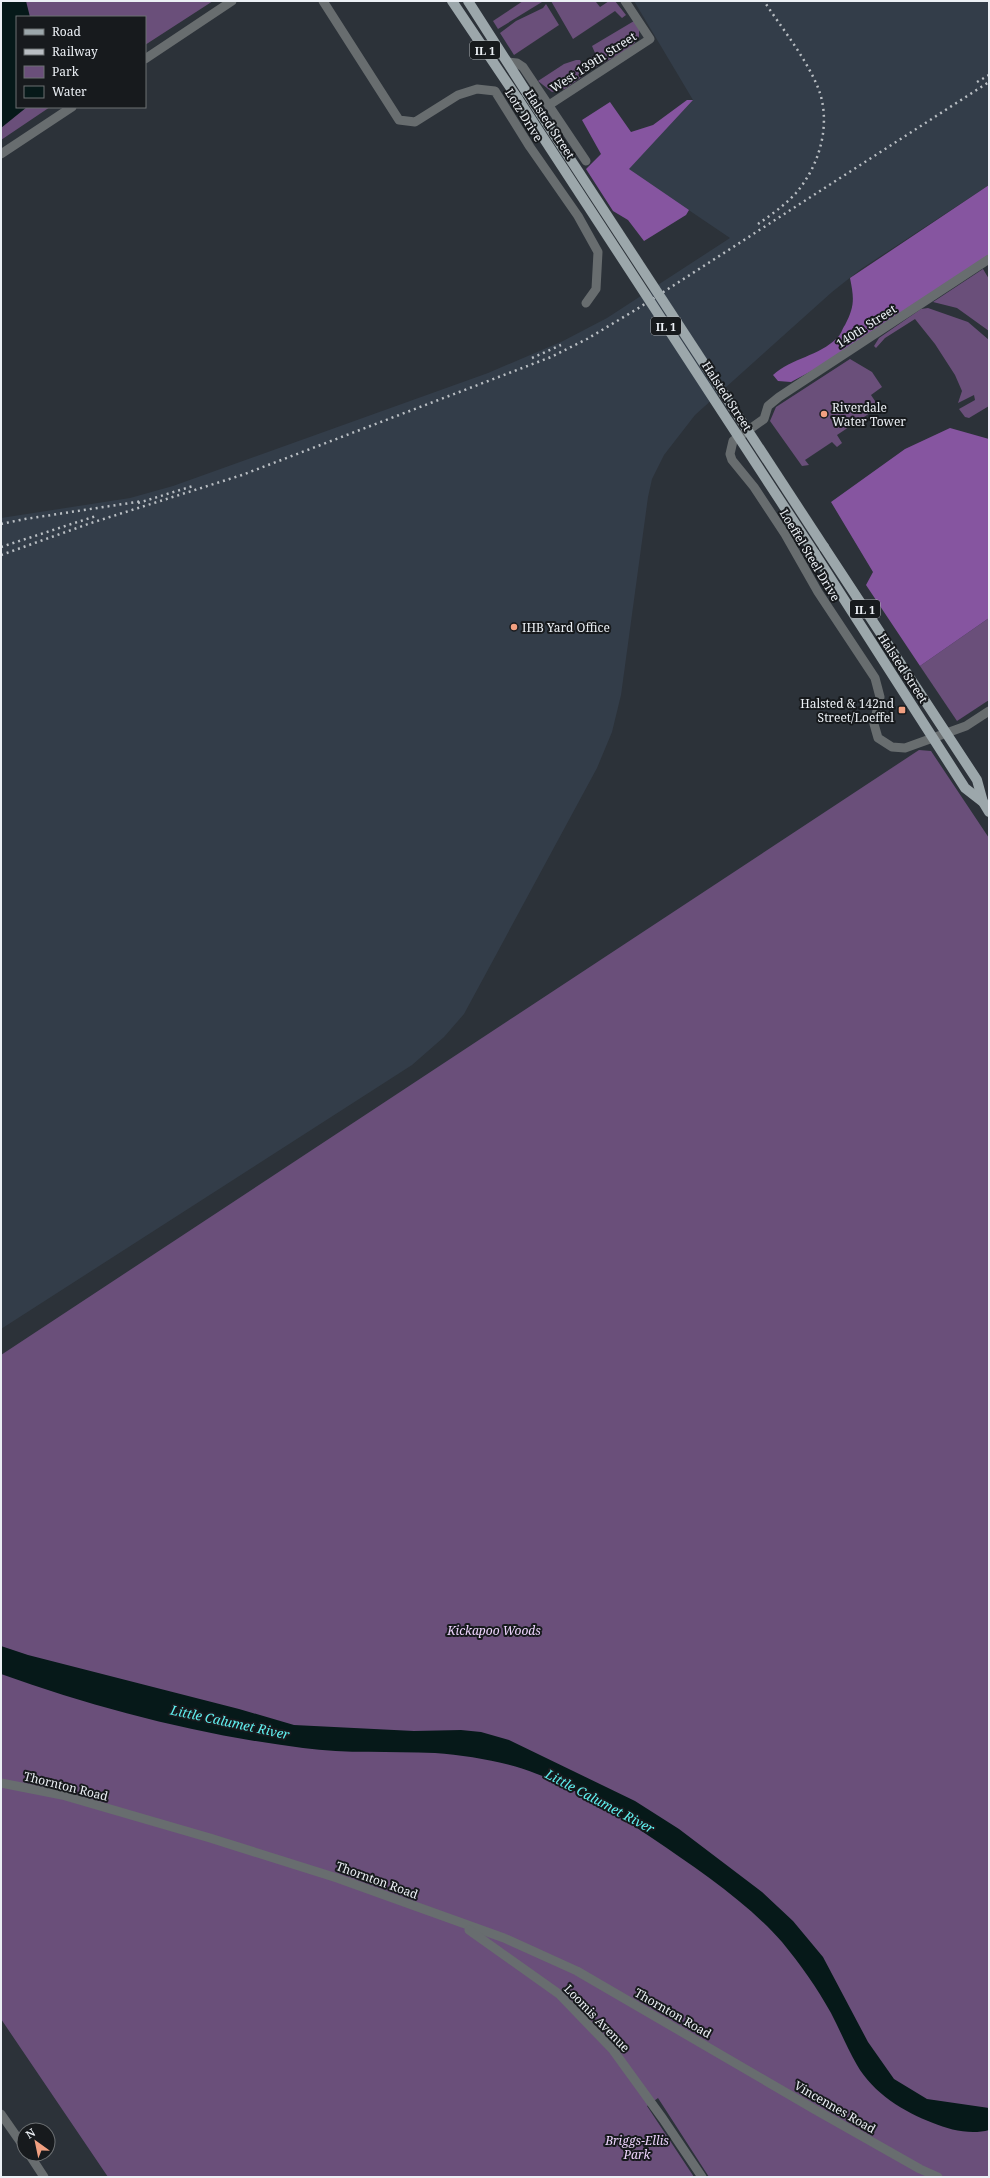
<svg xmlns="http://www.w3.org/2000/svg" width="990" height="2178" font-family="'Noto Serif',serif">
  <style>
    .built { fill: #333d49 }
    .green { fill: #6a4f7a }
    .forest { fill: #8655a0 }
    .water { fill: #061919 }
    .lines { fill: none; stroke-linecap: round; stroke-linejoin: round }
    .minor { stroke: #686d6f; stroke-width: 9 }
    .major { stroke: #9ca7ab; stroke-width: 10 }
    .rail { stroke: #b9bec3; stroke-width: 2.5; stroke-dasharray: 2 4; stroke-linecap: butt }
    .major-bridge { stroke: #9ca7ab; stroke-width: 10 }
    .poi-dot { fill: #f2a081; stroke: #171a1d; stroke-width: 1.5 }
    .labels { text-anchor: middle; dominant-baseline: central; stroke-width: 4; stroke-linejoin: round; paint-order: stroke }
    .shield { fill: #171a1d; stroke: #acb0b4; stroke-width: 1 }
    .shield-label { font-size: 11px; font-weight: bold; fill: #ecf0f5 }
    .street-label { font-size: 12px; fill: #ecf0f5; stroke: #171a1d }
    .poi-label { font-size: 12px; fill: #ecf0f5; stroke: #171a1d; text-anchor: start }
    .park-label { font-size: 12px; font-style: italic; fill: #efd5fe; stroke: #171a1d }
    .water-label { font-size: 13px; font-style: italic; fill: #60f0f0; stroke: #171a1d }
  </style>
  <rect width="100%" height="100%" fill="#2c3239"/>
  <!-- built -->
  <path class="built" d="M634,1H989V185L861,269L832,292L695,415L664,455L652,479L648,497L621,695L612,732L597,768L464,1014L444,1037L412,1065L1,1329V518L130,498L173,486L488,373L563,341L607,318L730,238L628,169L693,100Z"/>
  <!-- green -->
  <g class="green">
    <path d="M1,1H213L145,45V17H17V107H50L1,140Z"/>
    <path d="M523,1L542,2L498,29L493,21Z"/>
    <path d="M551,1H598L596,2L600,7L609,1H615L626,15L622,18L615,11L573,39Z"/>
    <path d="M546,4L559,25L514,55L500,33L516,21L543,8Z"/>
    <path d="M634,21L639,29V37L631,48L594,68L589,60L595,53L592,46Z"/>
    <path d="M576,60H580L586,74L565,89L552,92L538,81L564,64Z"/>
    <path d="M983,269L989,279V331L957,308L933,302Z"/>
    <path d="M928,308L968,322L989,340V406L969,418L965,417L959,409L975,400L974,395L958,403L962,391L955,375L935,344L915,319L885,338L876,348L874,346L879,338L921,309Z"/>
    <path d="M850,359L872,372L882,387L871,395L879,407L837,435L842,443L837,447L832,442L805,460L809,465L802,466L770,421L776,407Z"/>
    <path d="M989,618V700L957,721L920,666Z"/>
    <path d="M919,750L931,751L989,838V2177H709L658,2098L647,2106L694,2177H108L1,2019V1355Z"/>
  </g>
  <!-- forest -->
  <g class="forest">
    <path d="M687,100H693L629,169L689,210L686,215L644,241L628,220L613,211L586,169L601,154L582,120L610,102L631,132L653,125Z"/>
    <path d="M989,185V255L819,367L791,382L778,381L773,375C792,358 819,356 837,338C841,335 842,329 845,325C855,306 854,298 850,278Z"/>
    <path d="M950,428L989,439V618L920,666L866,585L873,572L831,502L905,449Z"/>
  </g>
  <!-- water -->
  <g class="water">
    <path d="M1,1H26L30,17H17V107H27L1,128Z"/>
    <path d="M1,1646L28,1655L239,1709L294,1725L414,1731L461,1730L481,1732L509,1740L635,1801L679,1829L762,1892L793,1921L823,1957L868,2042L894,2079L927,2099L989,2108V2130C971,2135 950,2130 933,2123C904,2112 873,2093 857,2065C847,2048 840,2030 831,2013C817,1988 801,1965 782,1942C747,1902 696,1868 652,1838C618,1815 575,1788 537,1774C505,1761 469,1756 435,1753C391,1751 346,1754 303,1748C200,1735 98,1709 1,1674Z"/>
  </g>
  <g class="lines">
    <!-- minor -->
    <g class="minor">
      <path d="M323,1L399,120L415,122L458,95L477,89L495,91L530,147L578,216L598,252L596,289L586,303"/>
      <path d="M145,59L232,1"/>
      <path d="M507,62L517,63L523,67L586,161"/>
      <path d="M549,105L650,39L625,1"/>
      <path d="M1,154L72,107"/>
      <path d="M989,259L779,397L768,406L764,419L733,441L730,454L732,460L754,487L785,534L818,592L875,678L880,697L874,724L878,738L892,747L905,748L966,726L989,711"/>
      <path d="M1,1783L62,1795L210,1838L337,1878L504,1938L577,1971L814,2109L920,2169L938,2177"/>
      <path d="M469,1930L559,1994L613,2050L663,2119L702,2177"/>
      <path d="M1,2114L24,2147"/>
      <path d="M29,2154L44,2177"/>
    </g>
    <!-- major -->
    <g class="major">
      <path d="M452,1L518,99"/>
      <path d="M468,1L527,93"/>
      <path d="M824,547L977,780L983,802"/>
      <path d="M815,554L965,788L983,802L989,812"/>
    </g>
    <!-- rail -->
    <g class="rail">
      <path d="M977,82L989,75"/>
      <path d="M758,224C771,215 785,205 796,193C821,164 833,119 816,83C803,54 781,27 764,1"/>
      <path d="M532,358L561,345"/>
      <path d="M138,503L193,486"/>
      <path d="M1,524L25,519L143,501"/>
      <path d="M1,547L96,516"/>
      <path d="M1,555L91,523L242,475L551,357L587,339L637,309L989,82"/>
    </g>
    <!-- major-bridge -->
    <g class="major-bridge">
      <path d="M527,93L824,547"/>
      <path d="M518,99L815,554"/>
    </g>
  </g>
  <!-- markers -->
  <g class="poi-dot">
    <circle cx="824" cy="414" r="4"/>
    <circle cx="514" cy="627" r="4"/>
    <rect x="898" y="706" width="8" height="8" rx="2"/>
  </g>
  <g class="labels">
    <!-- shield labels -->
    <g class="shield">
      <rect x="470" y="41" width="30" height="18" rx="3"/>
      <rect x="651" y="317" width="30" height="18" rx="3"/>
      <rect x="850" y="600" width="30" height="18" rx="3"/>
    </g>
    <g class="shield-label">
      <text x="485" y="50">IL 1</text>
      <text x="666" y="326">IL 1</text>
      <text x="865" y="609">IL 1</text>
    </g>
    <!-- street labels -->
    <g class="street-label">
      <text transform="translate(593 62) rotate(-33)">West 139th Street</text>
      <text transform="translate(524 115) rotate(58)">Lotz Drive</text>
      <text transform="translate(550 124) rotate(57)">Halsted Street</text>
      <text transform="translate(866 326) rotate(-33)">140th Street</text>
      <text transform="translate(727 396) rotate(57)">Halsted Street</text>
      <text transform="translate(810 555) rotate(59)">Loeffel Steel Drive</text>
      <text transform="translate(903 668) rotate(57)">Halsted Street</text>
      <text transform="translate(66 1786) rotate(14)">Thornton Road</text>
      <text transform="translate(377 1880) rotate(20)">Thornton Road</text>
      <text transform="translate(673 2013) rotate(30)">Thornton Road</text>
      <text transform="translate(597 2018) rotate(46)">Loomis Avenue</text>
      <text transform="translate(835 2107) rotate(30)">Vincennes Road</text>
    </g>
    <!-- poi labels -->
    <g class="poi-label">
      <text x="832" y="407">Riverdale<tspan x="832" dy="14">Water Tower</tspan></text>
      <text x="522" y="627">IHB Yard Office</text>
      <text x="894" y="703" text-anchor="end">Halsted &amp; 142nd<tspan x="894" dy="14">Street/Loeffel</tspan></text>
    </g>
    <!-- park labels -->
    <g class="park-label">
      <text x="494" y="1630">Kickapoo Woods</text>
      <text x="637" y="2140">Briggs-Ellis<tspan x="637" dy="14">Park</tspan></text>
    </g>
    <!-- water labels -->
    <g class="water-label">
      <text transform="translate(230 1722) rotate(12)">Little Calumet River</text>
      <text transform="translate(600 1801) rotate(28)">Little Calumet River</text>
    </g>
  </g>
  <!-- border -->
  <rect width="990" height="2178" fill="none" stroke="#ecf0f5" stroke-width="4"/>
  <!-- legend -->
  <rect x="16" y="16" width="130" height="92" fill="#171a1d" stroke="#6c7073"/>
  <rect x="24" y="29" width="20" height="6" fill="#9ca7ab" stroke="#6c7073"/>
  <text x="52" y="36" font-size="12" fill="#ecf0f5">Road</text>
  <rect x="24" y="49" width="20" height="6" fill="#b9bec3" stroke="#6c7073"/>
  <text x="52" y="56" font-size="12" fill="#ecf0f5">Railway</text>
  <rect x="24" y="66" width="20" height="12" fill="#6a4f7a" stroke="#6c7073"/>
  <text x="52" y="76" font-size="12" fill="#ecf0f5">Park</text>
  <rect x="24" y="86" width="20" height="12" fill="#061919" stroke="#6c7073"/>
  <text x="52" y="96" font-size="12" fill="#ecf0f5">Water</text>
  <!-- north arrow -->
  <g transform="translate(36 2142) rotate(327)"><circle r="19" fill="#171a1d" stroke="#6c7073"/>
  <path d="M0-3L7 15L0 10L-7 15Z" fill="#f2a081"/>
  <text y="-6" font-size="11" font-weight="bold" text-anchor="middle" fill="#ecf0f5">N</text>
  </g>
</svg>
